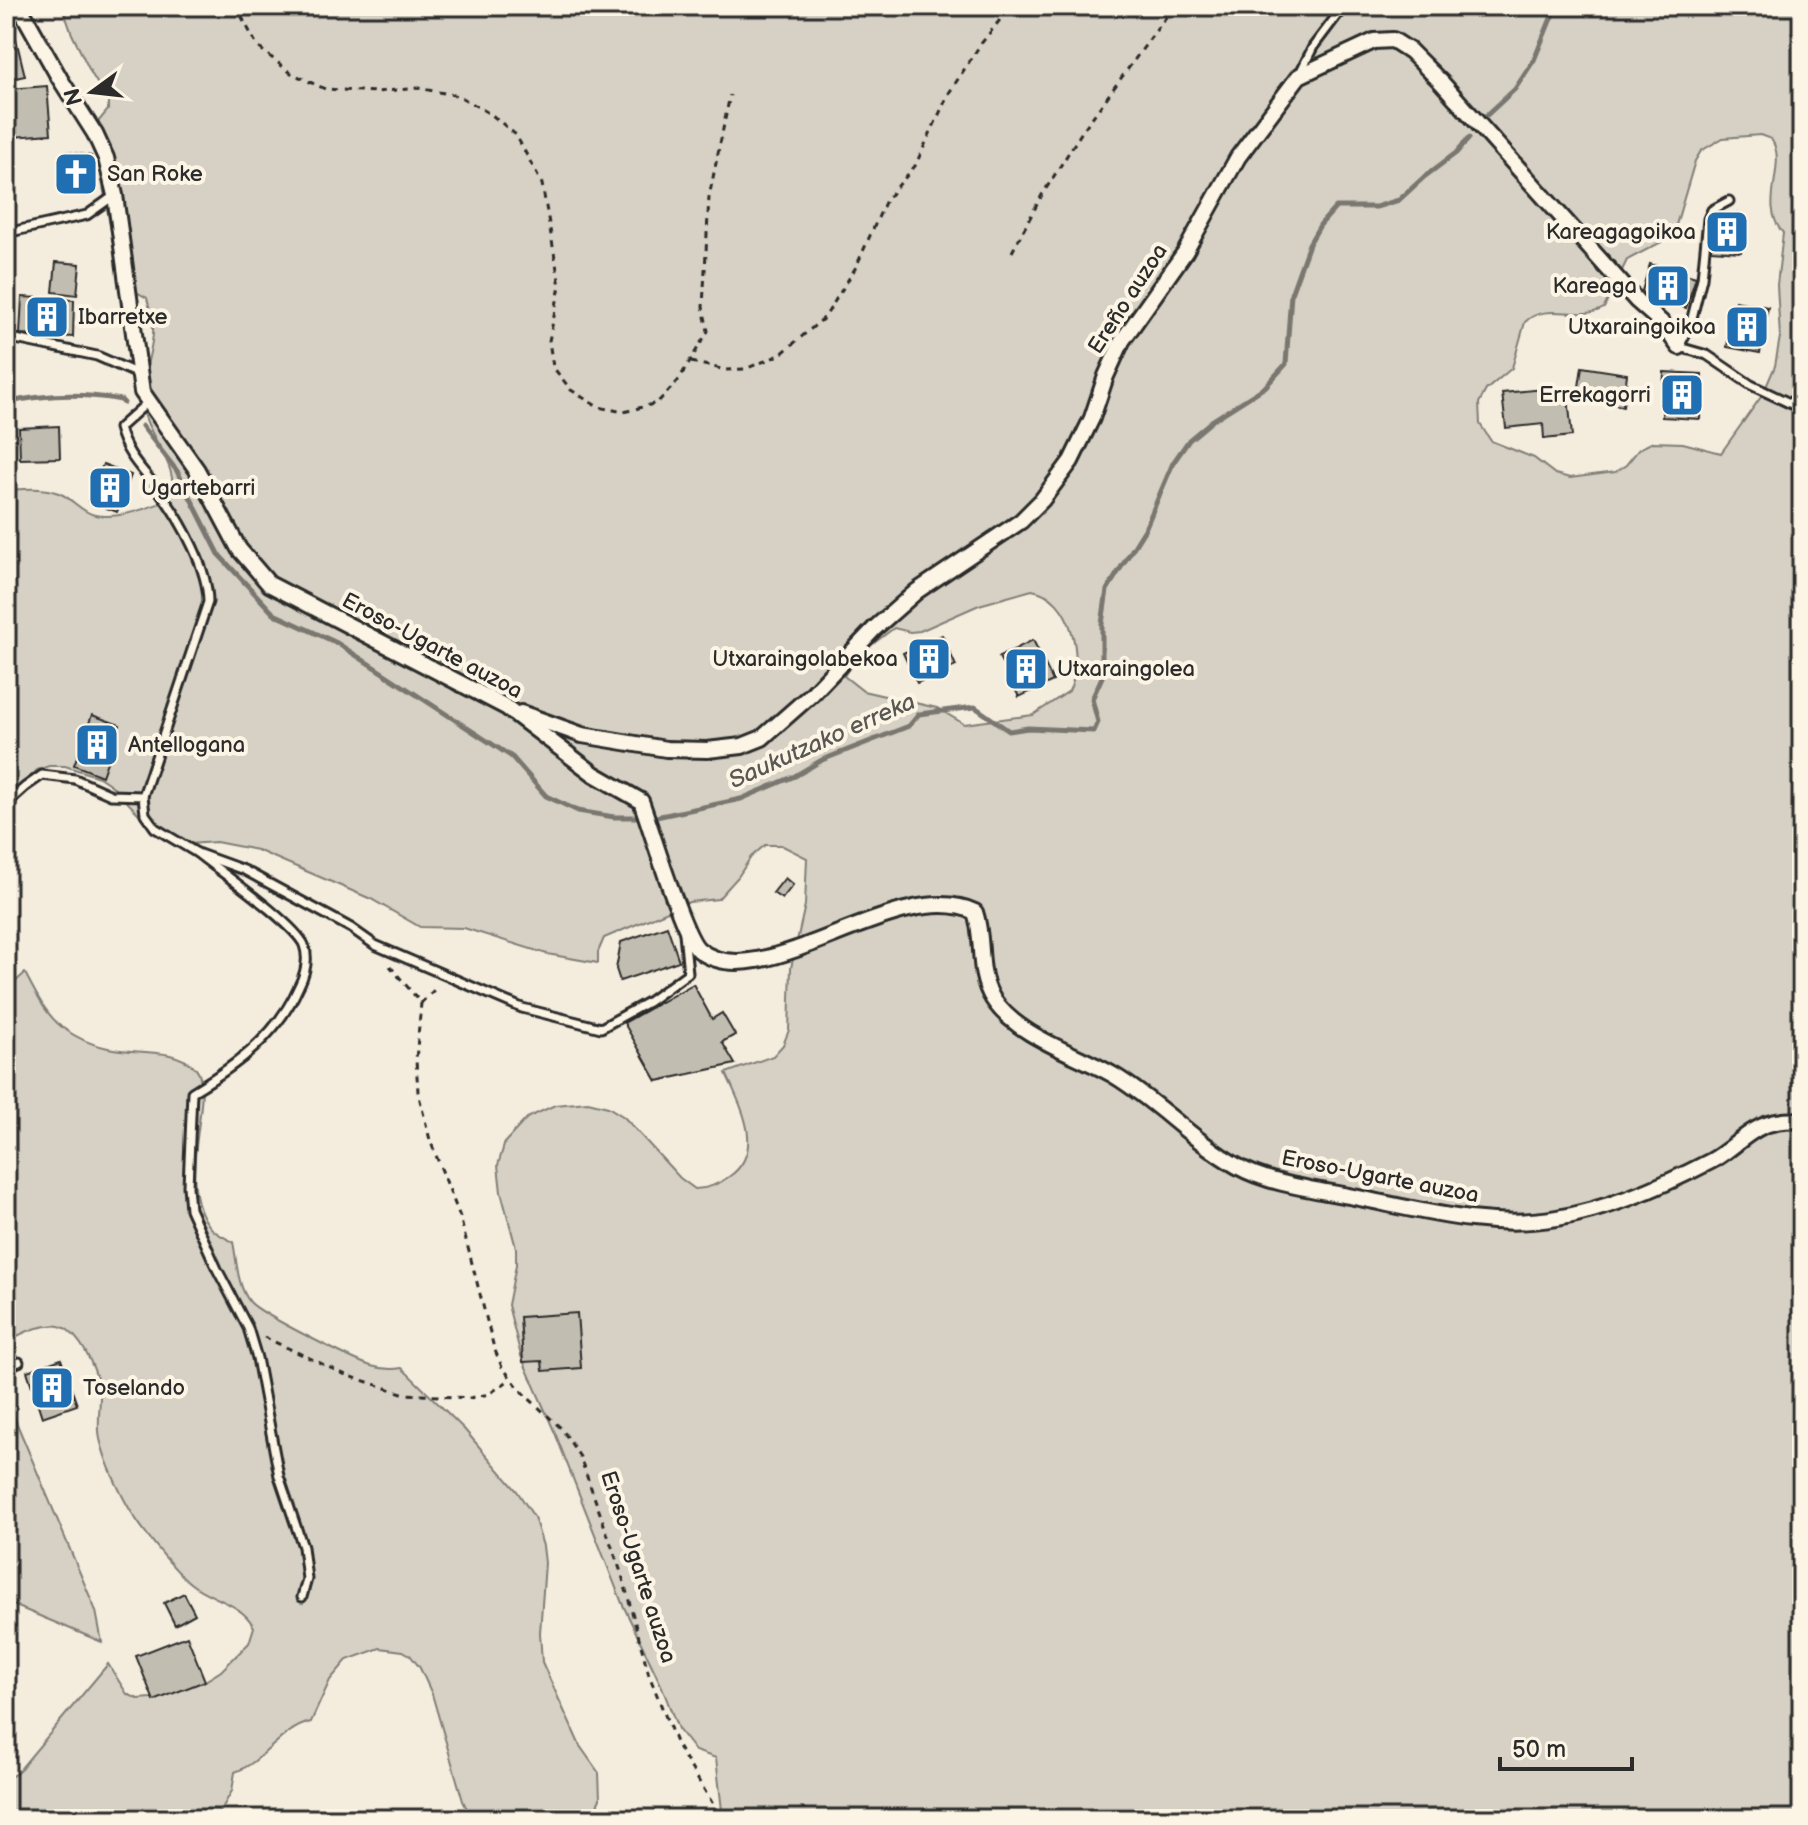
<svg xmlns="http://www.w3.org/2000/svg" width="1808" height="1825" font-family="'Balsamiq Sans',sans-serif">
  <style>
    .green { fill: #d6d1c4; stroke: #807e78; stroke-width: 2; fill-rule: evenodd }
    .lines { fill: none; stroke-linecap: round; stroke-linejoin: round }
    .stream { stroke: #7a7771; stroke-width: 5 }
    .building { fill: #c2bdb1; stroke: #2b2b2b; stroke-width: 2 }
    .lane-casing { stroke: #2b2b2b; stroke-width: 13 }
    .street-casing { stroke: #2b2b2b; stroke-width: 20 }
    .path { stroke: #2b2b2b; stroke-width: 3; stroke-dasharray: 6 6; stroke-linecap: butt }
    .lane { stroke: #fcf5e5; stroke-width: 7 }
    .street { stroke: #fcf5e5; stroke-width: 14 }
    .labels { text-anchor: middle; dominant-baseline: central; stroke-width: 8; stroke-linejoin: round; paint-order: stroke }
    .poi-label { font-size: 22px; fill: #2b2b2b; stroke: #fcf5e5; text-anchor: start }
    .street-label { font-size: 22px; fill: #2b2b2b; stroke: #fcf5e5 }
    .water-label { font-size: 24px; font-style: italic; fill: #595754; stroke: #fcf5e5 }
  </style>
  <rect width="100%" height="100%" fill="#f4edde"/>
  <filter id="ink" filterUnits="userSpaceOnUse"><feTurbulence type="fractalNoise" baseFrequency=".0125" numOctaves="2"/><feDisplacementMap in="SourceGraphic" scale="16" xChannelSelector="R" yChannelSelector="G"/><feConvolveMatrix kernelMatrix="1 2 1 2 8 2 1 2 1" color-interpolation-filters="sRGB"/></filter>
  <g filter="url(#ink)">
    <!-- green -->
    <g class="green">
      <path d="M62,6H1802V1819H723L716,1758L695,1751L678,1729L662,1687L622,1603L555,1433L521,1356L508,1305L516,1265V1248L501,1192L498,1165L505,1142L527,1118L555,1105L588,1102L608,1107L624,1117L680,1178L695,1189C708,1189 719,1184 730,1176C766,1150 740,1105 726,1073L773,1056L783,1045L789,1030L791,968L805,905L807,858L781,845H765L751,857L738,877L718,899L689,902L604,938L598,952V963L547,954L464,928L420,927L371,899L257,850L216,842L175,845L156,832L111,785L99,777L65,766H49L37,770L26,781L17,803L6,865V490C25,489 46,486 63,495C74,501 83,513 95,515C120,520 148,507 170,500C182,465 148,440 143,408C139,384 151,358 153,334C154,322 150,310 147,298L129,288L122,274L111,231L95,141L98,122L108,110V101L91,73L72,34ZM1760,135L1771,139C1789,164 1757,204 1783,233L1777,285L1780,337L1775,366L1763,394L1721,453L1683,443L1653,442L1639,449L1626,465L1615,472L1570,478L1555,474L1534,458L1491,441L1480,424L1479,403L1486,390L1512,368L1525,322C1546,301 1579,322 1604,308L1627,260L1669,238L1676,225L1695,161L1701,151L1723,138ZM1032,590C1072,596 1085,660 1069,691L1033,715L964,724L937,708L863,691L844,676L857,656L894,628L910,632L920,631L979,605Z"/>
      <path d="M25,973C35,992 45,1014 63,1028C77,1038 91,1045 108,1048C135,1055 175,1046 196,1069C217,1094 171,1184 212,1229C218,1235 226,1238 233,1242C237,1261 237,1286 250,1302C260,1314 353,1360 371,1366C381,1369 391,1370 402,1368L464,1429L517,1491L534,1517L543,1546L545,1563L540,1633L542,1662L580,1746L599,1773L600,1799L591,1819H472L463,1801L432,1694L420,1668L410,1655L403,1651L380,1648L347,1660L330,1680L311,1722C280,1729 265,1761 235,1772L232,1791L216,1819H6V1779L17,1773L108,1664L127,1694L138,1699L152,1698L205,1681L221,1671L249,1643L254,1627C241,1602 211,1600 190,1583C171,1567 137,1524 125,1501C115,1482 105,1460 100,1439C97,1424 100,1410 100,1396C99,1375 85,1344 69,1331C54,1317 20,1333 6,1343V990Z"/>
      <path d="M6,1398L96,1611L102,1642L6,1602Z"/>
    </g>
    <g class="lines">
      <!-- stream -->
      <g class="stream">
        <path d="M1487,115L1515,89L1534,60L1556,6"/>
        <path d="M6,403C44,394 83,393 121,400L124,403"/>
        <path d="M142,426L177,471L220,556L274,614L337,643L512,757L546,796L578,811L614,817H641"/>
        <path d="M656,817L741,799L795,776L822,760L909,726L919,714L975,707L1009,731L1028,728L1094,731L1098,722L1092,699L1102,677V624L1107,590L1145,529L1173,463L1189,440L1213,420L1265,387L1286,364L1291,294L1309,244L1320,225L1336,207H1376L1399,200L1424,177L1456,153L1469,138"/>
      </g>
    </g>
    <!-- building -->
    <g class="building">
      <path d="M16,39L25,76L6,80V41Z"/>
      <path d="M47,86L51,134L13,137L9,89Z"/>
      <path d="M68,152L91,156L84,196L61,192Z"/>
      <path d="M1713,213L1743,214L1741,252L1711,250Z"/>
      <path d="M56,262L80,264L77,295L53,292Z"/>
      <path d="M1650,264L1696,277L1686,308L1641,294Z"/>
      <path d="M22,297L74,300L73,337L20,334Z"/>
      <path d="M1735,301L1768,307L1760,353L1727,347Z"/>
      <path d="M1582,367L1627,374L1623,406L1577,400Z"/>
      <path d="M1664,372L1702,374L1700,419L1662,417Z"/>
      <path d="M1567,387L1572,436L1544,439L1543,424L1506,428L1502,393Z"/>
      <path d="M59,426L60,458L20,459L19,428Z"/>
      <path d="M103,464L131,475L117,512L88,501Z"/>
      <path d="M942,635L956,666L917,683L903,653Z"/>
      <path d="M1033,640L1053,681L1019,697L999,657Z"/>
      <path d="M92,715L120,725L102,776L74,765Z"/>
      <path d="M785,878L793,885L782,899L773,893Z"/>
      <path d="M667,926L679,961L620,981L616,969L621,942Z"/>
      <path d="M693,984L712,1019L722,1013L735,1035L722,1042L735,1064L657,1081L624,1023Z"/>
      <path d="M577,1313L581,1368L543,1371L542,1361L523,1362L520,1317Z"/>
      <path d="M61,1359L77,1405L42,1417L27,1371Z"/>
      <path d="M184,1593L195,1614L175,1625L164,1603Z"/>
      <path d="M187,1636L205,1681L154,1701L136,1656Z"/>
    </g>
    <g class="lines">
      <!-- lane casing -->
      <g class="lane-casing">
        <g id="lane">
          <path d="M1300,73L1313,47L1344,6"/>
          <path d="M1729,201L1712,210L1708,219L1702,278L1690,326L1679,347L1707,355L1751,385L1802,409"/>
          <path d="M6,229L15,231L87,215L115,195"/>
          <path d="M6,337L97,356L138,374"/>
          <path d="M143,796L145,814L155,828L197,853L244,870L351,928L375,945L522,1008L601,1028L648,1002L688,973L684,933"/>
          <path d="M6,804L25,787L42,775L75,779L111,795L143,796L208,602C208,569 182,522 162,495C145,471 127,458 119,428L148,402"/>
          <path d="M197,853C218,870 295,924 304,945C309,959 305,974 299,986C277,1036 237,1065 192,1092L188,1186L190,1209L217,1269L248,1328L257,1358L279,1476L303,1547L307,1579L302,1597"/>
          <path d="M6,1367L19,1362"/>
        </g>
      </g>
      <!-- street casing -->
      <g class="street-casing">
        <g id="street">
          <path d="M19,6L60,79L95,134L106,158L115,195L142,392L197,470L239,549L269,584L506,707L594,774L641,801C651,828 683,937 699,950C761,1000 897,875 975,912C985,941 976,972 993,999C1017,1037 1078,1054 1115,1076C1158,1102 1193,1141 1237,1166C1268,1184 1318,1190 1354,1197C1420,1210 1490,1230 1557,1218C1610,1209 1663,1186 1711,1161C1731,1151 1749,1128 1772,1123C1781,1120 1792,1121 1802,1120"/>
          <path d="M521,713L582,735L666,749L707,750L742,746L762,738L812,694L875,628L917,591L1021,521L1042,500L1071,461L1092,418L1106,376L1122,341L1185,252L1238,157L1299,76L1374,41L1393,40L1410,51L1442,83L1637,301L1661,322L1679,347"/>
        </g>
      </g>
      <!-- path -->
      <g class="path">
        <path d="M236,6L258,47L291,73L325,89L376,92L418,88L459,96L492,115L516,135L542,184L560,286L549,341L553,367L571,390L598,407L624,412L657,403L678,381L708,331L703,307L709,197L730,95"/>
        <path d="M1012,252L1042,195L1083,130L1174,6"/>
        <path d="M691,362L726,370L745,369L780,355L825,317L856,267L886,200L915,166L949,93L980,45L1011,6"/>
        <path d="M390,966L421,1003L416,1060L418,1092L430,1140L460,1217L494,1348L502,1367L523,1393L562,1429L580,1457L622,1575L649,1675L677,1745L722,1819"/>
        <path d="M421,1003L438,986"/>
        <path d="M264,1337L346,1375L405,1394L470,1398L489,1394L511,1379"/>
      </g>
      <!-- lane -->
      <use href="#lane" class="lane"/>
      <!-- street -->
      <use href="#street" class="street"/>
    </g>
  </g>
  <!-- icons -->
  <defs>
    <g id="church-square" transform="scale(2.3)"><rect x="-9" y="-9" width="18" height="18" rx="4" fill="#1f6fb2" stroke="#fcf5e5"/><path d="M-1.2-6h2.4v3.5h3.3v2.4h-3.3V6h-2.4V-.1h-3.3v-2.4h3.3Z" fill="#fff"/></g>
    <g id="building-square" transform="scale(2.3)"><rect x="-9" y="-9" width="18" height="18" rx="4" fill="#1f6fb2" stroke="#fcf5e5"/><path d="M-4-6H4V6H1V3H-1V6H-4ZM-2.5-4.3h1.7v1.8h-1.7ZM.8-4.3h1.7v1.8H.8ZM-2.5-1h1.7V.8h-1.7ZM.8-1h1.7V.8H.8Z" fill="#fff"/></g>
  </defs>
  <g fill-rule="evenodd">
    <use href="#church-square" x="76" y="174"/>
    <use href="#building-square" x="1727" y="232"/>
    <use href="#building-square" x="1668" y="286"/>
    <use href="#building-square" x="47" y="317"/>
    <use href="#building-square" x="1747" y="327"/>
    <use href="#building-square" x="1682" y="395"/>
    <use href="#building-square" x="110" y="488"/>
    <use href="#building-square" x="929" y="659"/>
    <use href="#building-square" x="1026" y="669"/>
    <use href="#building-square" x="97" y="745"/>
    <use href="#building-square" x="52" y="1388"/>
  </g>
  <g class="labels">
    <!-- poi labels -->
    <g class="poi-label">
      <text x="107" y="174">San Roke</text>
      <text x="1696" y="232" text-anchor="end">Kareagagoikoa</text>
      <text x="1637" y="286" text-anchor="end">Kareaga</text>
      <text x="78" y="317">Ibarretxe</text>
      <text x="1716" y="327" text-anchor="end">Utxaraingoikoa</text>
      <text x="1651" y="395" text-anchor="end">Errekagorri</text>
      <text x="141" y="488">Ugartebarri</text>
      <text x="898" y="659" text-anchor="end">Utxaraingolabekoa</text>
      <text x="1057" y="669">Utxaraingolea</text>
      <text x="128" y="745">Antellogana</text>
      <text x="83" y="1388">Toselando</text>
    </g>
    <!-- street labels -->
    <g class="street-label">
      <text transform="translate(1128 299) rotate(-57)">Ereño auzoa</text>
      <text transform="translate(432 646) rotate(28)">Eroso-Ugarte auzoa</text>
      <text transform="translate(1380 1177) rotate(11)">Eroso-Ugarte auzoa</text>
      <text transform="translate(638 1567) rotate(72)">Eroso-Ugarte auzoa</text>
    </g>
    <!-- water labels -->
    <g class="water-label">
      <text transform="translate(822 741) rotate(-24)">Saukutzako erreka</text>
    </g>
  </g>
  <!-- margin -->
  <rect width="1808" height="1825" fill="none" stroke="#fcf5e5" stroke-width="32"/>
  <rect x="16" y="16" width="1776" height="1793" fill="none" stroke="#2b2b2b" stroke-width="3" filter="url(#ink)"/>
  <!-- north arrow -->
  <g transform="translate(92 92) rotate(255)" stroke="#fcf5e5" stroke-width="6" paint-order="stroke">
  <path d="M0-6L14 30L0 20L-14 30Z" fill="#2b2b2b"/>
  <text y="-12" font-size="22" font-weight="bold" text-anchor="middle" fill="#2b2b2b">N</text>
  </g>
  <!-- scale -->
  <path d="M1500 1757v12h132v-12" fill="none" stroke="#2b2b2b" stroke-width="4"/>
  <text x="1512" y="1757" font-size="24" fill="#2b2b2b" stroke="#fcf5e5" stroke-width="6" paint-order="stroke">50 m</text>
</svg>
